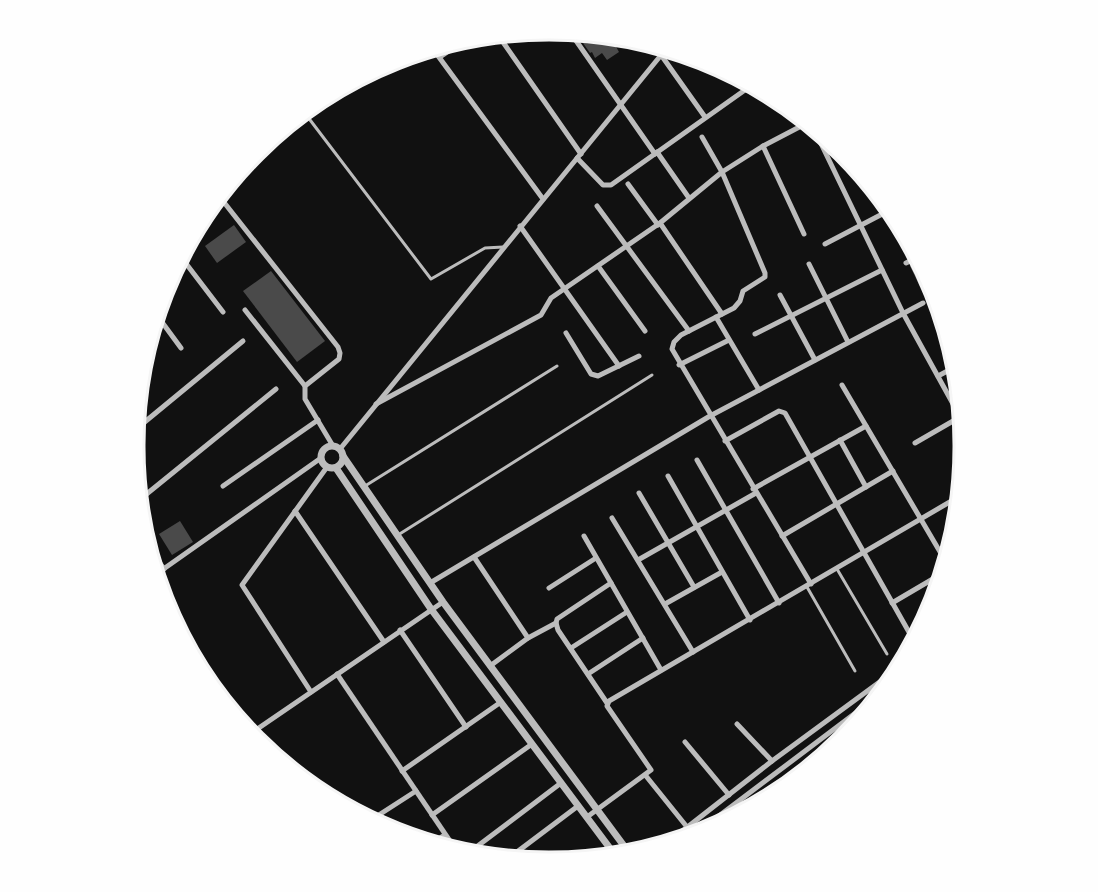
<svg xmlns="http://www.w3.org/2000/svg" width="1098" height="892" font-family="'Times New Roman',serif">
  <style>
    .building { fill: #4a4a4a }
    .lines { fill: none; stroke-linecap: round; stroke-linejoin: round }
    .service { stroke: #bcbcbc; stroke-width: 3 }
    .minor { stroke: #bcbcbc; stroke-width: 5 }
    .tertiary { stroke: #bcbcbc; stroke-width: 7 }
    .rim { fill: none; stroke: #f5f5f5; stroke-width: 3 }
  </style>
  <rect width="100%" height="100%" fill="#111"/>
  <!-- building -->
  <g class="building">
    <path d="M576,33L623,37L614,43L619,52L607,60L602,53L595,58L592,52L590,53Z"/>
    <path d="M234,225L246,242L217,263L205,246Z"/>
    <path d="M920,262L931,282L920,287L910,266Z"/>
    <path d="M271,271L325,341L297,362L243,291Z"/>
    <path d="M180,521L193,542L172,555L159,534Z"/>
  </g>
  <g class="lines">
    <!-- service -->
    <g class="service">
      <path d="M304,112L431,279L485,248L503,247"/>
      <path d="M365,486L557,366"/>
      <path d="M398,535L652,375"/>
      <path d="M837,569L887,654"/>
      <path d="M807,587L855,671"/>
    </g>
    <!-- minor -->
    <g class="minor">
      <path d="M570,32L655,154"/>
      <path d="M498,35L581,154"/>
      <path d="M654,45L705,117"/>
      <path d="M433,49L543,199"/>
      <path d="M440,57L466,39"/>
      <path d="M813,127L903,313L963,422"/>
      <path d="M702,137L722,172L765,273V277L743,291L740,301L734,308L681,335L674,342L672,349L811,584"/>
      <path d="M763,146L804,234"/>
      <path d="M657,152L689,198"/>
      <path d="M577,158L603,185H611L752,85"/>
      <path d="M628,184L658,225"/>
      <path d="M219,196L338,347L340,353L339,359L305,386V399L333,446"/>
      <path d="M597,206L689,331"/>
      <path d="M660,223L722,314"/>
      <path d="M520,226L619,366"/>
      <path d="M825,244L890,210"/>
      <path d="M181,257L223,312"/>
      <path d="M906,263L918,257"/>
      <path d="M809,264L848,342"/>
      <path d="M598,266L645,331"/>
      <path d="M780,295L815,360"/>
      <path d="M245,310L305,386"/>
      <path d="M937,313L941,311"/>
      <path d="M156,314L181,348"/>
      <path d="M716,317L759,390"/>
      <path d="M566,333L591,374L598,376L639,356"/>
      <path d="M755,334L882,270"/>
      <path d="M943,341L949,338"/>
      <path d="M679,365L729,340"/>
      <path d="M938,376L957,366"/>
      <path d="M842,385L946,562"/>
      <path d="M376,404L541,315L551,298L660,223L722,172L763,146L807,123"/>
      <path d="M135,430L243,341"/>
      <path d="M840,440L866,487"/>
      <path d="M725,441L779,411L785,413L914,641"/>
      <path d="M915,443L960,417"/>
      <path d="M340,449L666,49"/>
      <path d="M697,460L779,603"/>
      <path d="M668,476L750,620"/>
      <path d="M223,486L318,420"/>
      <path d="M753,489L866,426"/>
      <path d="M639,493L694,587"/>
      <path d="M138,501L276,389"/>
      <path d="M295,511L384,642"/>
      <path d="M612,518L693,652"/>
      <path d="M584,536L661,670"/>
      <path d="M782,536L893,471"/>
      <path d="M146,544L164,569"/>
      <path d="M474,557L528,638"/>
      <path d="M638,560L756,493"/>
      <path d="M155,575L321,458"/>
      <path d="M430,583L710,416L923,303"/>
      <path d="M549,588L596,558"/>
      <path d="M892,603L943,573"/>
      <path d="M665,604L722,572"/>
      <path d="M400,630L466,727"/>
      <path d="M571,648L627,612"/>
      <path d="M490,666L528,638L556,623"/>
      <path d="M337,674L456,850"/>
      <path d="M588,674L643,638"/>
      <path d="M311,692L242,585L327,467"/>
      <path d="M607,703L558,630L556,623L557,619L611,583"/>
      <path d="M737,724L772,761"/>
      <path d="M251,733L256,741"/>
      <path d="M250,734L443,602"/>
      <path d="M685,742L729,795"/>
      <path d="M402,771L501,702"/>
      <path d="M646,776L687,827"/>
      <path d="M432,815L532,744"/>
      <path d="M587,817L651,770L607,706L609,701L960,496"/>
      <path d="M371,820L416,791"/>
      <path d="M695,834L882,693"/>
      <path d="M432,843L445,835"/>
      <path d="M667,843L772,761L900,667"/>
      <path d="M467,854L561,783"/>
      <path d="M598,857L610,848"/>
      <path d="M509,858L578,806"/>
    </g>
    <!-- tertiary -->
    <g class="tertiary">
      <circle cx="332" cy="457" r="11"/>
      <path d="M343,456L443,602L630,854"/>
      <path d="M336,468L431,609L615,855"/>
    </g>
  </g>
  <!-- crop -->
  <path d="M0 0H1098V892H0ZM549 40H549A405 405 0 0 1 954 445V447A405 405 0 0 1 549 852H549A405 405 0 0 1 144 447V445A405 405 0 0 1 549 40Z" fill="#fefefe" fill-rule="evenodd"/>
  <path class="rim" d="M549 40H549A405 405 0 0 1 954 445V447A405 405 0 0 1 549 852H549A405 405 0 0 1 144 447V445A405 405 0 0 1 549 40Z"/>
</svg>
